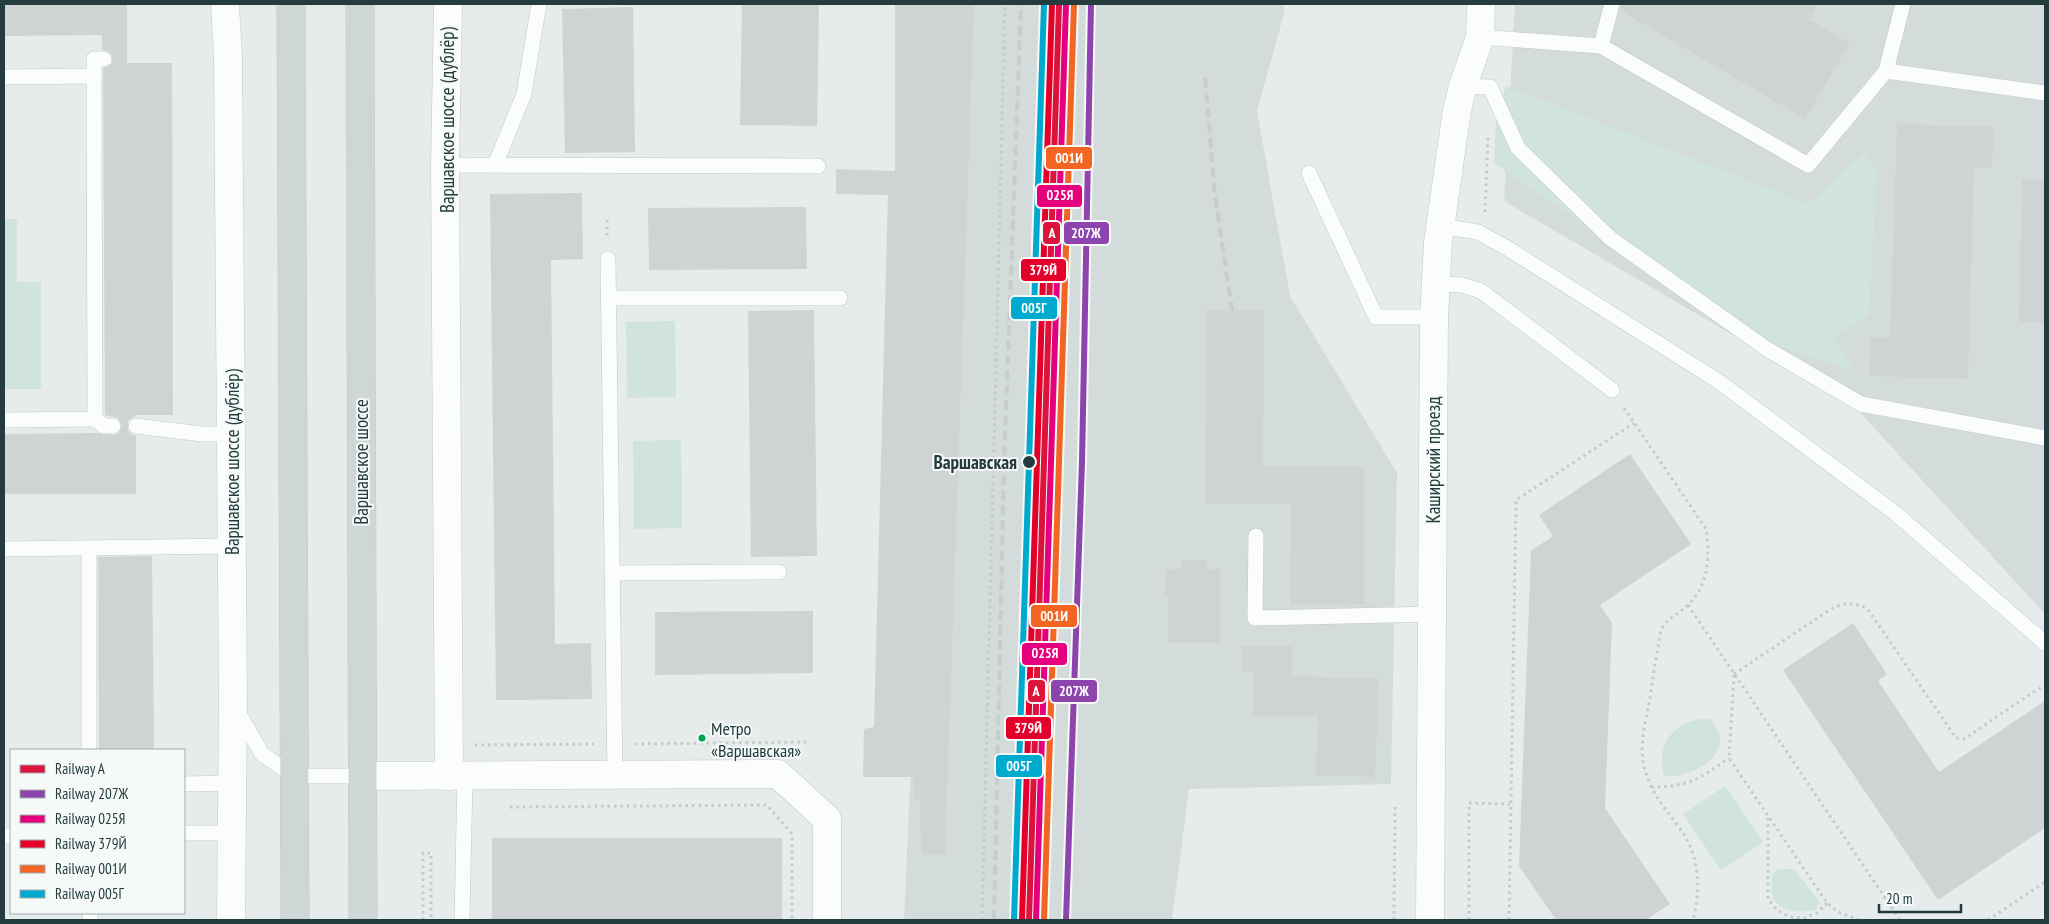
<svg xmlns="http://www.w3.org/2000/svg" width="2049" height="924" font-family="'PT Sans Narrow',sans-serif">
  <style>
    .built { fill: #d4dcdb }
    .green { fill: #d0e3dc }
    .building { fill: #cfd3d3 }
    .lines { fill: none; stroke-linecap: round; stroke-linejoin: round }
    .lane-casing { stroke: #c3c8c8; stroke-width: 16 }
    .street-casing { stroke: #c3c8c8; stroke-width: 29 }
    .secondary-casing { stroke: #c3c9c9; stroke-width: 29 }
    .primary-casing { stroke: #c2c9ca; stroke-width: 29 }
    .path { stroke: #c2cbcb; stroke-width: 3; stroke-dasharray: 2.5 4; stroke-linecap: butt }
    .lane { stroke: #fbfcfc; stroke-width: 15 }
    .street { stroke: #fbfcfc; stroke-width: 28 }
    .secondary { stroke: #fbfcfc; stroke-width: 28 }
    .primary { stroke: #cfd6d6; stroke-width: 28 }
    .rail { stroke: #c7cccc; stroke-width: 4; stroke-dasharray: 10 5; stroke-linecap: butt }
    .rail-1-casing { stroke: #f5f9f8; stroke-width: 10 }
    .rail-2-casing { stroke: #f5f9f8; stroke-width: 10 }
    .rail-3-casing { stroke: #f5f9f8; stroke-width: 10 }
    .rail-4-casing { stroke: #f5f9f8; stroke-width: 10 }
    .rail-5-casing { stroke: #f5f9f8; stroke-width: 10 }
    .rail-6-casing { stroke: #f5f9f8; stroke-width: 10 }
    .rail-1 { stroke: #dc143c; stroke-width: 6 }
    .rail-2 { stroke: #8e44ad; stroke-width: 6 }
    .rail-3 { stroke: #e5007d; stroke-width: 6 }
    .rail-4 { stroke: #e4002b; stroke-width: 6 }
    .rail-5 { stroke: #f26522; stroke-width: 6 }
    .rail-6 { stroke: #00a9ce; stroke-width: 6 }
    .stop-dot { fill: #243c3d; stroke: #f5f9f8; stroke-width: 2 }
    .bus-dot { fill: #00a651; stroke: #f5f9f8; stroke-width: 2 }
    .labels { text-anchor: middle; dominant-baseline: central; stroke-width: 4; stroke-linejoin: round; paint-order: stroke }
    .bus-label { font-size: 18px; fill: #243c3d; stroke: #f5f9f8; text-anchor: start }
    .street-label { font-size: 19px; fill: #243c3d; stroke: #f5f9f8 }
    .stop-label { font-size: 19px; font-weight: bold; fill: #243c3d; stroke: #f5f9f8; text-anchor: end }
    .line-badge { stroke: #f5f9f8; stroke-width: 2 }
    .badge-label { font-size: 14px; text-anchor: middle; font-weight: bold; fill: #fff }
  </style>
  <rect width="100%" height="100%" fill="#e6ebeb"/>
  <!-- built -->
  <g class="built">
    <path d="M945,4H1282L1285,10L1257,111L1290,296L1397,473L1391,784L1189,789L1172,920H904Z"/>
    <path d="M1515,4H2045V614L1854,406L1504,201Z"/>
  </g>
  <!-- green -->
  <g class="green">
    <path d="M1506,86L1809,204L1864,152L1877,171L1869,315L1834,336L1853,370L1751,337L1494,163L1496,119Z"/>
    <path d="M4,219H17V282H41V389H4Z"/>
    <path d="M675,321L676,397L627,398L626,322Z"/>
    <path d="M681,440L682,528L634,529L633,441Z"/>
    <path d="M1699,719H1709C1742,749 1695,779 1664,776C1656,746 1670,726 1699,719Z"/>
    <path d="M1725,786L1763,842L1721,870L1683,814Z"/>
    <path d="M1778,869H1794L1820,902L1817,904V909C1803,913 1776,913 1772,895C1771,889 1772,881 1772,875Z"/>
  </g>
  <!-- building -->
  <g class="building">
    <path d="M4,4H127V63H172L173,415H136L128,421V430L131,434L136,436V494H4V434L98,433L113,435L118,434L122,426L118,418L105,415L103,68L112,64V55L108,51L102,50V35L4,36Z"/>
    <path d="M742,4H819L817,126L740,125Z"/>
    <path d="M895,4H974L945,854L921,855L920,800H914V777H863L864,729L874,727L888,195L836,194V169L895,171Z"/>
    <path d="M1621,4H1818L1809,20L1850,43L1805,119L1620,10Z"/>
    <path d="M633,7L635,152L565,153L562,9Z"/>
    <path d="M1897,124L1994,127L1992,168L1974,167L1968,379L1869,376L1870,337L1890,338Z"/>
    <path d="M2022,180H2045V323L2019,322Z"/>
    <path d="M582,193L583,259L551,260L555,644L591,643L592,699L496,700L490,194Z"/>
    <path d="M806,207L807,269L649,270L648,208Z"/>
    <path d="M814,310L817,556L751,557L748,311Z"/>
    <path d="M1206,310L1264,311L1263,466H1364V605L1290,604L1291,504H1205Z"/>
    <path d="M1630,454L1691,544L1600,605L1612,623L1605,808L1670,904L1646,920H1556L1519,866L1531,551L1553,536L1539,515Z"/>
    <path d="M152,556L154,750H99L98,557Z"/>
    <path d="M1181,560H1207V569H1220V643H1168V596H1165V569H1181Z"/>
    <path d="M813,611V673L655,675V612Z"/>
    <path d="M1853,623L1887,674L1878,681L1939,772L2045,701V828L1938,900L1783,670Z"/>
    <path d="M1242,646H1292V676L1379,679L1375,777L1316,775L1318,716H1253V672H1242Z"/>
    <rect x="492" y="838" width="290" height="82"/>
  </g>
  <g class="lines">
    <!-- lane casing -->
    <g class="lane-casing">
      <g id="lane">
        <path d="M1480,37L1601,46L1808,165L1886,71L2045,93"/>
        <path d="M1601,46L1612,4"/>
        <path d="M1886,71L1903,4"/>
        <path d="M4,77L94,76V59H104"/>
        <path d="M1463,86L1490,87L1518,148L1610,238L1767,349L1861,404L2045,438"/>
        <path d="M445,165L818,166"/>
        <path d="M495,165L524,94L539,4"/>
        <path d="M1309,173L1376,317H1434"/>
        <path d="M1440,226L1478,232L1507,248L1718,381L1894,512L2045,643"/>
        <path d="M608,259L615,776"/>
        <path d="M1436,284L1462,285L1481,291L1612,390"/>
        <path d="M608,298H840"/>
        <path d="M95,419L104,426H113"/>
        <path d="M4,420L95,419L94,76"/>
        <path d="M136,426L202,434H232"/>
        <path d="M1256,536L1255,618L1432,614"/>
        <path d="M4,549L232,546"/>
        <path d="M612,573L779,572"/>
        <path d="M237,710L262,754L294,776H361"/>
        <path d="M89,750V548"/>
        <path d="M184,784L231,783"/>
        <path d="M184,833H231"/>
        <path d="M4,836H11"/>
        <path d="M90,913V920"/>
        <path d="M462,920L465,776"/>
      </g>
    </g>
    <!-- street casing -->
    <g class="street-casing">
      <g id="street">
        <path d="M448,4L445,165L449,776"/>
        <path d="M361,776L778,774L827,819V920"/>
        <path d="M1430,920L1434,317L1438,242L1457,110L1463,86L1480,37L1481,4"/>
      </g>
    </g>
    <!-- secondary casing -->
    <g class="secondary-casing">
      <path id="secondary" d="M225,4L228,57L233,703L231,920"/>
    </g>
    <!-- primary casing -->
    <g class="primary-casing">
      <g id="primary">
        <path d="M291,4L295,920"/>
        <path d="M360,4L363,920"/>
      </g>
    </g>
    <!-- path -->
    <g class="path">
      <path d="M1485,212L1488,136"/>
      <path d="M607,220V238"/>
      <path d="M1624,408L1706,529C1710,556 1709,586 1687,606C1677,615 1667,618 1661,630C1657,652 1653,675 1650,698C1646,720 1639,744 1644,766C1650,792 1665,808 1680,829C1700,855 1701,890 1693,920"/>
      <path d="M1688,605L1900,920"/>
      <path d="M1734,674L1828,611C1843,602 1851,602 1867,608L1956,738L1964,739L2038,689L2045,687"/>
      <path d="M1734,675L1729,758L1827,903L1838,912L1859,920"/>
      <path d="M635,744L808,742"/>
      <path d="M475,745L594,744"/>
      <path d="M1651,787C1689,787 1699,779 1729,758"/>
      <path d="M510,807L767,805L792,834V920"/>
      <path d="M1768,818V899L1777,910L1790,917L1804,918L1817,913L1827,903"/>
      <path d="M423,920V853H431V920"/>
      <path d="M982,920L1005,4"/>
      <path d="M1042,920L1075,4"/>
      <path d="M1394,920L1395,803"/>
      <path d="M1469,920V803L1510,804"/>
      <path d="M1509,920L1516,500L1634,423"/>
      <path d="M1988,920L2045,882"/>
    </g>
    <!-- lane -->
    <use href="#lane" class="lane"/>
    <!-- street -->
    <use href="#street" class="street"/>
    <!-- secondary -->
    <use href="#secondary" class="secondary"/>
    <!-- primary -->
    <use href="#primary" class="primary"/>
    <!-- rail -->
    <g class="rail">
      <path d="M1205,78L1215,196L1232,310"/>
      <path d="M994,920L1004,462L1021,4"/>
    </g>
    <!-- rail-1 casing -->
    <g class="rail-1-casing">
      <path id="rail-1" d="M1029,920L1059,4"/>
    </g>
    <!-- rail-2 casing -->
    <g class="rail-2-casing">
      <path id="rail-2" d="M1066,920L1082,462L1091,4"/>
    </g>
    <!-- rail-3 casing -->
    <g class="rail-3-casing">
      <path id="rail-3" d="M1036,920L1066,4"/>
    </g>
    <!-- rail-4 casing -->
    <g class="rail-4-casing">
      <path id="rail-4" d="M1022,920L1052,4"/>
    </g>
    <!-- rail-5 casing -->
    <g class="rail-5-casing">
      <path id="rail-5" d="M1044,920L1074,4"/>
    </g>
    <!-- rail-6 casing -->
    <g class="rail-6-casing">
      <path id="rail-6" d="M1014,920L1044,4"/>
    </g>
    <!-- rail-1 -->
    <use href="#rail-1" class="rail-1"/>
    <!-- rail-2 -->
    <use href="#rail-2" class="rail-2"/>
    <!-- rail-3 -->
    <use href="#rail-3" class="rail-3"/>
    <!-- rail-4 -->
    <use href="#rail-4" class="rail-4"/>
    <!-- rail-5 -->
    <use href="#rail-5" class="rail-5"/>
    <!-- rail-6 -->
    <use href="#rail-6" class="rail-6"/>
  </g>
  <!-- markers -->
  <circle class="stop-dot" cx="1029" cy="462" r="7"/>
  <circle class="bus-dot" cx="702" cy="738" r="4.5"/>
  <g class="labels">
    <!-- bus labels -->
    <g class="bus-label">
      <text x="711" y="728">Метро<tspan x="711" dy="22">«Варшавская»</tspan></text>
    </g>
    <!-- street labels -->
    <g class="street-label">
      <text transform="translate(447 120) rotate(-90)">Варшавское шоссе (дублёр)</text>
      <text transform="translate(1433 460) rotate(-90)">Каширский проезд</text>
      <text transform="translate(232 462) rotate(-90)">Варшавское шоссе (дублёр)</text>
      <text transform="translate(361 462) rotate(-90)">Варшавское шоссе</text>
    </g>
    <!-- stop labels -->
    <g class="stop-label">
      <text x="1017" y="462">Варшавская</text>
    </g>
  </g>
  <g class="line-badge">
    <rect x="1045" y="146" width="48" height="24" rx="5" fill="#f26522"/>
    <rect x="1036" y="184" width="47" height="24" rx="5" fill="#e5007d"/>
    <rect x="1042" y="221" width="19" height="24" rx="5" fill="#dc143c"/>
    <rect x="1063" y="221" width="47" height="24" rx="5" fill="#8e44ad"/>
    <rect x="1020" y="258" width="47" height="24" rx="5" fill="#e4002b"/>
    <rect x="1010" y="296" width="48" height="24" rx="5" fill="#00a9ce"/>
    <rect x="1030" y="604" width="48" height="24" rx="5" fill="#f26522"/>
    <rect x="1021" y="642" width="47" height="24" rx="5" fill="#e5007d"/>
    <rect x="1027" y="679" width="19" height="24" rx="5" fill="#dc143c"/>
    <rect x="1050" y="679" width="48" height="24" rx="5" fill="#8e44ad"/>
    <rect x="1005" y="716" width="47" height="24" rx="5" fill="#e4002b"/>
    <rect x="995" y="754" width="48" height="24" rx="5" fill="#00a9ce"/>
  </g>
  <g class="badge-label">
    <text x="1069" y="163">001И</text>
    <text x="1060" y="200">025Я</text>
    <text x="1052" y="238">A</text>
    <text x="1086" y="238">207Ж</text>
    <text x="1043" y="275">379Й</text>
    <text x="1034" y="313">005Г</text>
    <text x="1054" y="621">001И</text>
    <text x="1045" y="658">025Я</text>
    <text x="1036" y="696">A</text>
    <text x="1074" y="696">207Ж</text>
    <text x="1028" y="733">379Й</text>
    <text x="1019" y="771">005Г</text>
  </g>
  <!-- border -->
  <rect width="2049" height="924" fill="none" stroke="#243c3d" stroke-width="10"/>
  <!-- legend -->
  <rect x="10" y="749" width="175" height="165" fill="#f5f9f8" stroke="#a1adad"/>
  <rect x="20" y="765" width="25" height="8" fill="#dc143c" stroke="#a1adad"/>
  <text x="55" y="774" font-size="15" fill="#243c3d">Railway A</text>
  <rect x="20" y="790" width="25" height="8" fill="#8e44ad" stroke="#a1adad"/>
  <text x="55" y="799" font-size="15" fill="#243c3d">Railway 207Ж</text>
  <rect x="20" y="815" width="25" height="8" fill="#e5007d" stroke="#a1adad"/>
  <text x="55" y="824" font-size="15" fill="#243c3d">Railway 025Я</text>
  <rect x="20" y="840" width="25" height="8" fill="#e4002b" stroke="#a1adad"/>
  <text x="55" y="849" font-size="15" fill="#243c3d">Railway 379Й</text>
  <rect x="20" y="865" width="25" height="8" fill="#f26522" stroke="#a1adad"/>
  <text x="55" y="874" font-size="15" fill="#243c3d">Railway 001И</text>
  <rect x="20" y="890" width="25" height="8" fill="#00a9ce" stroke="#a1adad"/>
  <text x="55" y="899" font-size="15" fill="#243c3d">Railway 005Г</text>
  <!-- scale -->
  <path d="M1879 904v8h82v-8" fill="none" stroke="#243c3d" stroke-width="2.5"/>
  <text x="1886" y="904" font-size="15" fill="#243c3d" stroke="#f5f9f8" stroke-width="4" paint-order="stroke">20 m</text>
</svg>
